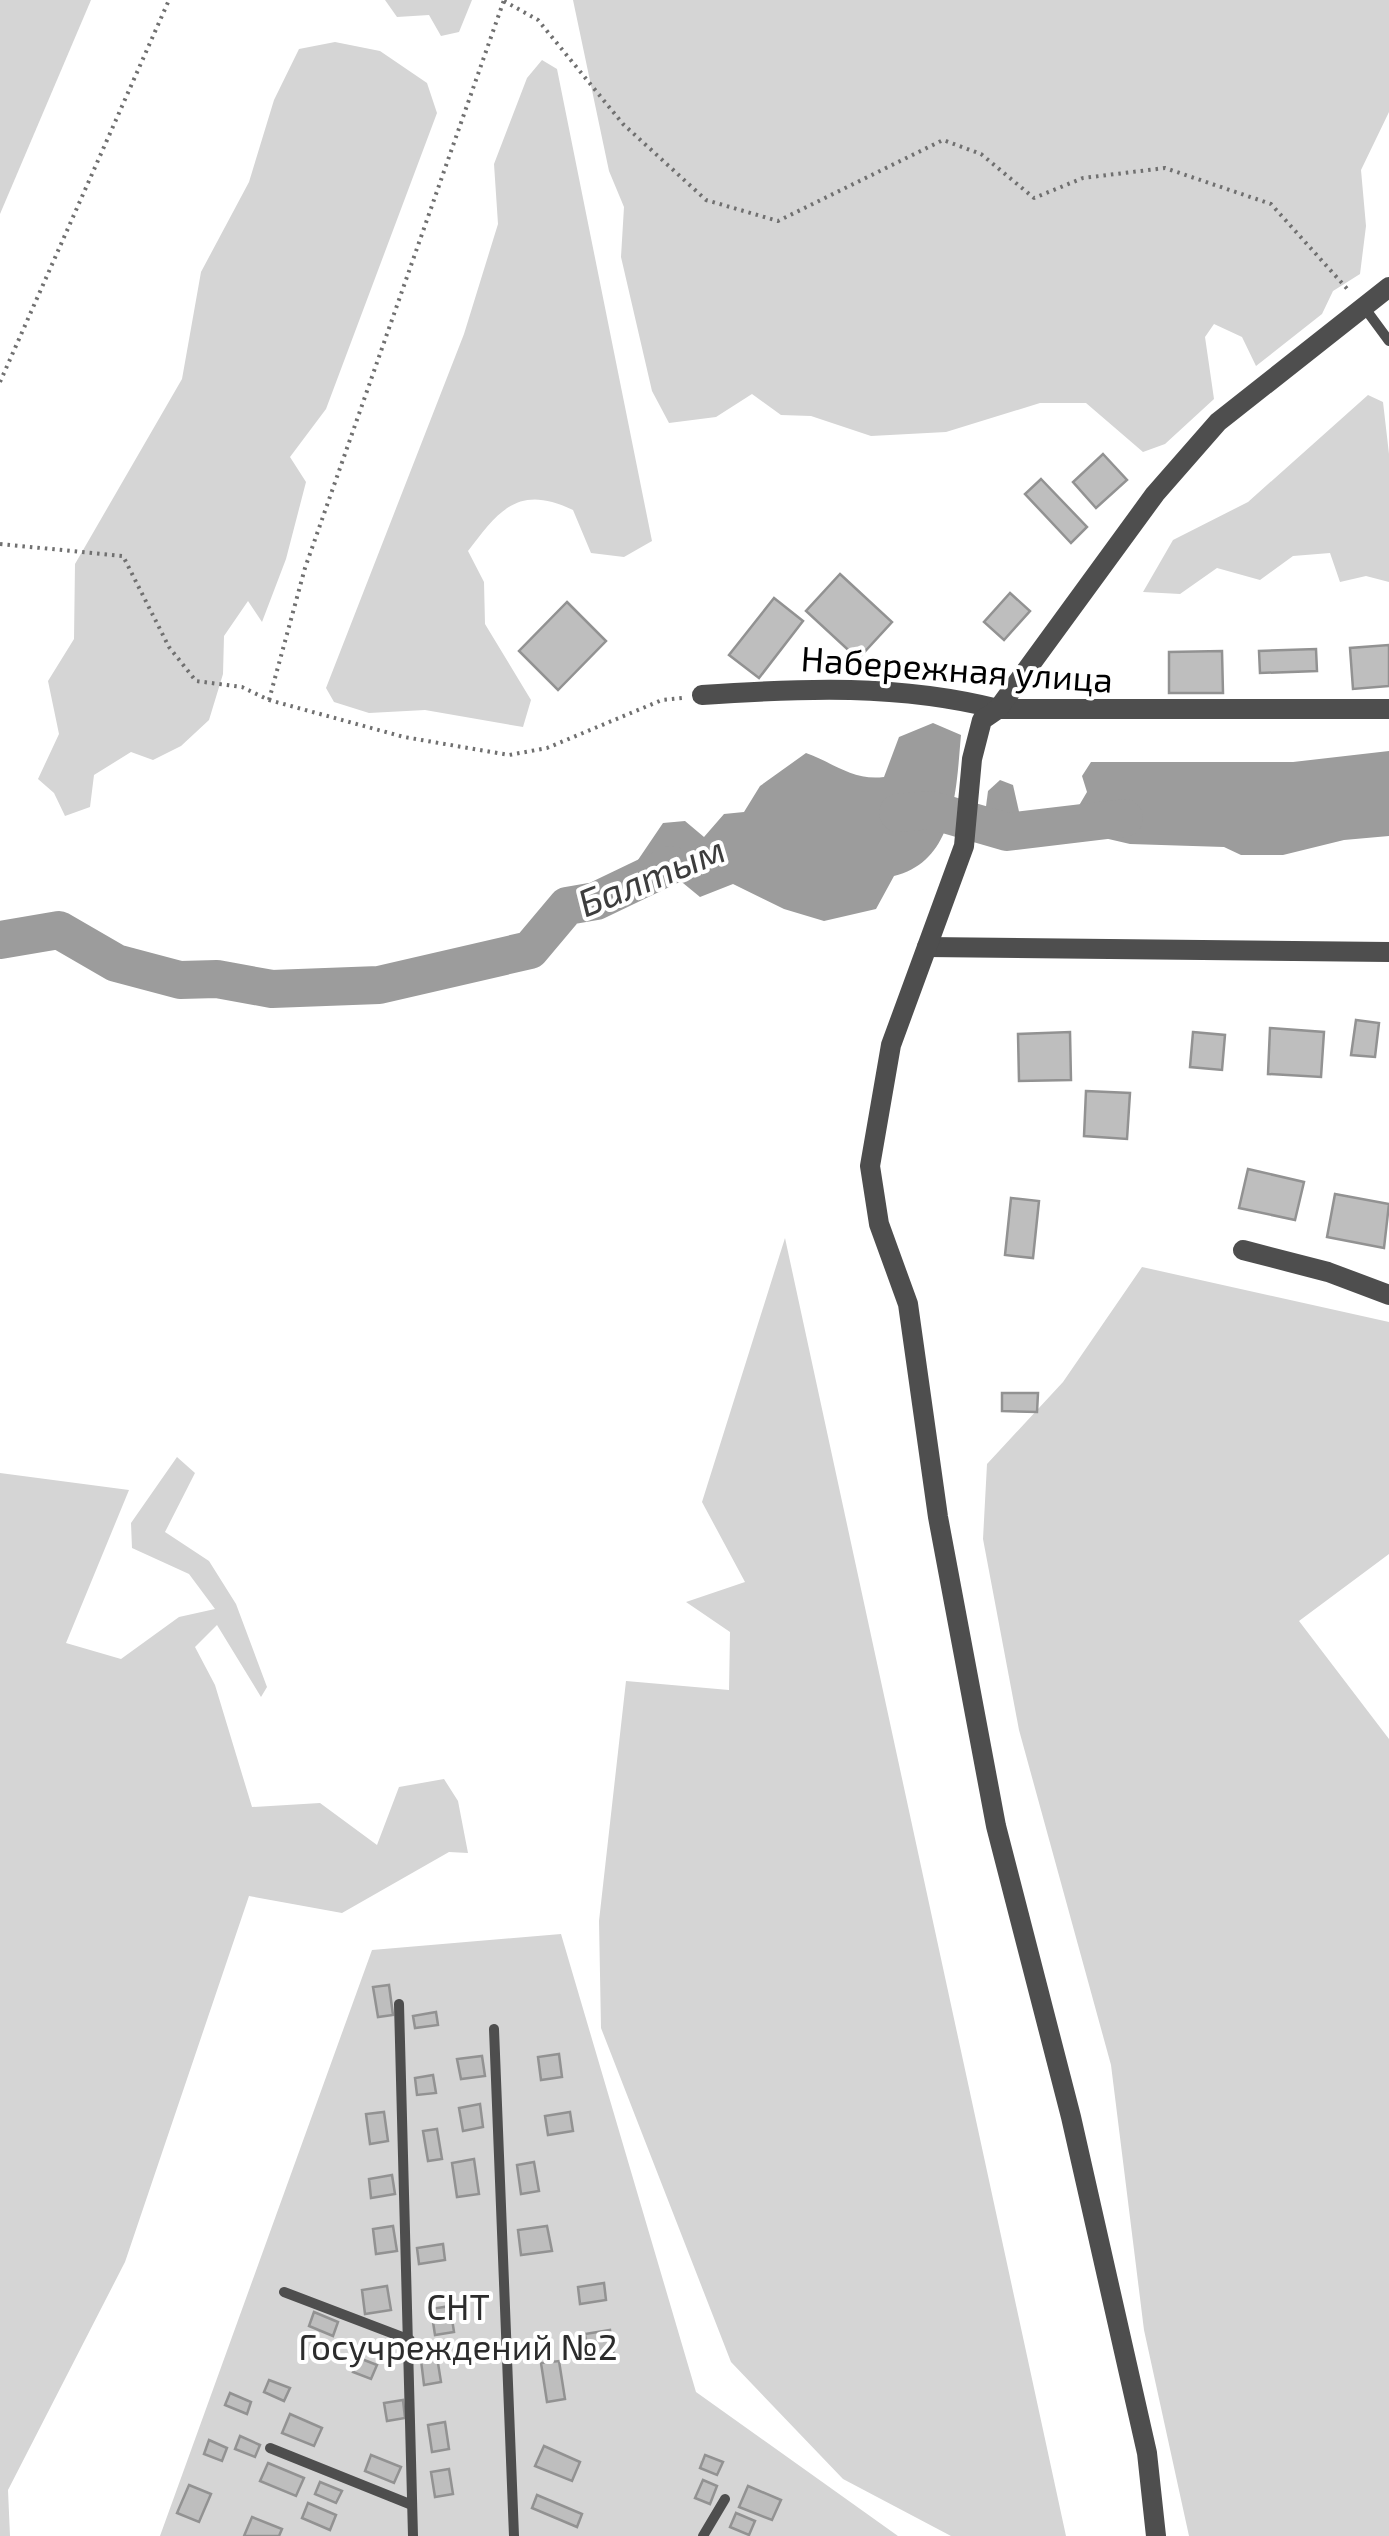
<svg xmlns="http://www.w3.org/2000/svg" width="1389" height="2536" font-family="'Exo 2',sans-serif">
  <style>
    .green { fill: #d5d5d5 }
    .water { fill: #9c9c9c }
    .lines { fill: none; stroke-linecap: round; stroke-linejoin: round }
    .river { stroke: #9c9c9c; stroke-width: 38 }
    .building { fill: #bebebe; stroke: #929292; stroke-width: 2.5 }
    .path { stroke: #707070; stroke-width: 4; stroke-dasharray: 2.5 5; stroke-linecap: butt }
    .lane { stroke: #4e4e4e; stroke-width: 10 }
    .street { stroke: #4e4e4e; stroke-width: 20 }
    .labels { text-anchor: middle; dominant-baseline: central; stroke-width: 8; stroke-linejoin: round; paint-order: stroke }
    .street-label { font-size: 35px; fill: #000; stroke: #fff }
    .park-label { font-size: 35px; fill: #2c2c2c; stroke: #fff }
    .water-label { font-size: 38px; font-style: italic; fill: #3d3d3d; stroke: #fff }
  </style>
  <rect width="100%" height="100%" fill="#fff"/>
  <!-- green -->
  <g class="green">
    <path d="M0,0H91L0,214Z"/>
    <path d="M385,0H472L459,32L441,36L429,15L397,17Z"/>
    <path d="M573,0H1389V112L1361,170L1366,226L1360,274L1333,291L1322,314L1256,366L1242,337L1214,324L1205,337L1214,399L1165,444L1143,452L1086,403H1040L946,432L871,436L811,416L781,415L752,394L716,417L669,423L652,391L621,257L624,207L609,171Z"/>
    <path d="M335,42L380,51L427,83L437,113L326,409L290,457L306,482L286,559L262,622L248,601L224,636L223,674L209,720L181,746L153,760L131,752L94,775L90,807L65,816L54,793L38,779L59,734L48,681L74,639L75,564L182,379L201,272L249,182L274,100L299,49Z"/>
    <path d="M542,60L557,69L652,541L624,557L591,553L573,510C519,484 500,509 468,551L484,582L485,624L531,700L523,727L425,710L369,713L334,702L326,688L464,334L498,224L494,164L527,78Z"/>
    <path d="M1368,395L1383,402L1389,454V582L1366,576L1340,582L1330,553L1293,556L1260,580L1217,568L1180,594L1143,592L1173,540L1248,502Z"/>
    <path d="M785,1238L1066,2536H951L843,2479L731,2362L601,2028L599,1921L626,1681L729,1690L730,1632L686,1602L745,1582L702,1502Z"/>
    <path d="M1142,1267L1389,1322V1554L1299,1621L1389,1739V2536H1189L1144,2330L1111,2065L1019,1730L983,1539L987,1464L1063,1382Z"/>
    <path d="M177,1457L195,1473L165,1532L209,1561L236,1604L267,1687L261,1697L217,1625L195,1647L215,1685L252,1807L320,1803L377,1845L399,1787L444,1779L458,1801L468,1853L449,1852L342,1913L249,1896L125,2262L8,2490L10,2536H0V1473L129,1490L66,1643L121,1659L179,1617L215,1609L189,1574L132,1548L131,1523Z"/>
    <path d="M561,1934L696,2392L898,2536H160L372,1950Z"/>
  </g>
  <!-- water -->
  <g class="water">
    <path d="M933,723L961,735C956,789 956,861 894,876L876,909L824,921L784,909L733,884L700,897L672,874L651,885L638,898L621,885L663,823L685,821L704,837L724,814L744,812L760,786L806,753C834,763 853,781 884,777L899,737Z"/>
    <path d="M1389,751V836L1344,840L1283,855H1241L1224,847L1130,844L1074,831L1071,819L1087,792L1082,776L1091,762H1293Z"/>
    <path d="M1000,780L1013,785L1022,825L1012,840L990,836L984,822L988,791Z"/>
  </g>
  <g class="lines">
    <!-- river -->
    <g class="river">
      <path d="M898,813L931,810L1007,832L1124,818"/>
      <path d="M0,940L59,930L116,963L180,980L217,979L272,989L379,985L530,950L567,906L596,901L671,865"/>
    </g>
  </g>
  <!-- building -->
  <g class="building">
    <path d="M1103,454L1127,480L1096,508L1073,482Z"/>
    <path d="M1041,479L1087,527L1071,543L1025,494Z"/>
    <path d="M840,574L892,622L858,659L806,611Z"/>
    <path d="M1010,593L1030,611L1004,640L984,622Z"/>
    <path d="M774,598L803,621L759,678L729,655Z"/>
    <path d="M567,602L606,641L558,690L519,651Z"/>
    <path d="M1389,645V686L1353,689L1350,648Z"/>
    <path d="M1316,649L1317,671L1260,673L1259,651Z"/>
    <path d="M1222,651L1223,693H1169V652Z"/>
    <path d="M1356,1020L1379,1023L1375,1057L1351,1055Z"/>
    <path d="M1270,1028L1324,1032L1321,1077L1268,1074Z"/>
    <path d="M1070,1032L1071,1080L1019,1081L1018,1034Z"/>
    <path d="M1193,1032L1225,1035L1222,1070L1190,1067Z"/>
    <path d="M1086,1091L1130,1093L1127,1139L1084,1136Z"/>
    <path d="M1248,1169L1304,1182L1295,1220L1239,1208Z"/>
    <path d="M1335,1194L1389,1204L1384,1248L1327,1237Z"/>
    <path d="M1011,1198L1039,1201L1033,1258L1005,1255Z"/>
    <path d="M1002,1393H1038L1037,1412L1002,1411Z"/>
    <path d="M389,1985L393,2015L378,2017L373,1987Z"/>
    <path d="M436,2012L438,2025L415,2028L413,2016Z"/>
    <path d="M559,2054L562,2077L541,2080L538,2057Z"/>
    <path d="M482,2056L485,2076L461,2079L457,2059Z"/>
    <path d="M433,2075L436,2093L417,2095L415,2078Z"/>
    <path d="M480,2104L483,2127L463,2131L459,2108Z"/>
    <path d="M384,2112L388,2141L370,2144L366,2114Z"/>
    <path d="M570,2112L573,2131L548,2135L545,2116Z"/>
    <path d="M437,2129L442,2159L428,2161L423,2131Z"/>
    <path d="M474,2159L479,2194L457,2197L452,2163Z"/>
    <path d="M534,2162L539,2191L521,2194L517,2165Z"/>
    <path d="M392,2175L395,2194L371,2198L369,2179Z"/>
    <path d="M393,2226L397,2251L376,2254L373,2229Z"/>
    <path d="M547,2226L552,2251L521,2255L518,2230Z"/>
    <path d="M443,2244L445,2260L419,2264L417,2248Z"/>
    <path d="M604,2283L606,2300L580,2304L578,2287Z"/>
    <path d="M387,2286L391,2310L365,2314L362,2290Z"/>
    <path d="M450,2306L454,2332L435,2335L431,2309Z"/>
    <path d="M314,2312L338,2322L333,2336L309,2326Z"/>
    <path d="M610,2330L614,2358L589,2362L585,2334Z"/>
    <path d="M437,2357L441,2382L424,2385L421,2360Z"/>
    <path d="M359,2358L377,2365L371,2379L353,2372Z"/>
    <path d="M559,2361L565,2399L547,2402L541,2363Z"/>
    <path d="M269,2380L290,2388L284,2401L264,2392Z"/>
    <path d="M230,2393L251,2402L247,2414L225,2405Z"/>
    <path d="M403,2400L405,2418L387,2421L384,2403Z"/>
    <path d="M290,2414L322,2428L314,2446L282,2433Z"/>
    <path d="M445,2422L449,2449L432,2452L428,2425Z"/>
    <path d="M240,2436L260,2445L255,2457L235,2449Z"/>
    <path d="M209,2440L227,2448L222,2461L204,2454Z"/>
    <path d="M544,2446L580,2462L572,2481L535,2466Z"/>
    <path d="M371,2455L401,2467L394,2483L365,2471Z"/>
    <path d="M705,2455L723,2462L717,2475L700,2468Z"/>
    <path d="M268,2463L304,2478L296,2496L260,2481Z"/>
    <path d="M449,2469L453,2494L435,2497L431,2472Z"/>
    <path d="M703,2480L717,2486L710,2504L695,2498Z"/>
    <path d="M320,2482L342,2491L336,2503L315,2494Z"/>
    <path d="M189,2485L211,2494L199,2522L177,2513Z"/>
    <path d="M748,2486L781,2500L772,2520L739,2507Z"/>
    <path d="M537,2495L582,2514L577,2527L532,2508Z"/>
    <path d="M308,2503L336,2515L330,2530L302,2518Z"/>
    <path d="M736,2513L755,2521L749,2535L730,2527Z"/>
    <path d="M252,2517L282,2529L279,2536H244Z"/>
  </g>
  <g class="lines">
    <!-- path -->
    <g class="path">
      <path d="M504,1L538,20L623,124L706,200L778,221L943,140L981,154L1034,198L1083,178L1165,168L1271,204L1350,292"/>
      <path d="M0,382L169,0"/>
      <path d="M0,544L123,556L169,647L196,681L242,687L269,700L404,737L509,755L547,748L662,700L682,698"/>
      <path d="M269,700L305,568L504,0"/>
    </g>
    <!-- lane -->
    <g class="lane">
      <path d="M1364,307L1389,341"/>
      <path d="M399,2004L413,2536"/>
      <path d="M494,2029L514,2536"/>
      <path d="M284,2292L410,2340"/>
      <path d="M270,2448L412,2505"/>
      <path d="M703,2536L725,2499"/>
    </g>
    <!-- street -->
    <g class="street">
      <path d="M702,695C803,688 899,684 998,709H1389"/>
      <path d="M927,947L1389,952"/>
      <path d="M1243,1250L1328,1272L1389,1295"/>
      <path d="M1156,2536L1147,2453L1071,2117L996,1826L938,1517L908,1304L879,1224L870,1166L891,1045L964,846L972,759L982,720L998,709L1155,494L1218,422L1389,287"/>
    </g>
  </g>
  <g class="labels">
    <!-- street labels -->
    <g class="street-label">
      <text transform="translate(957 668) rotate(4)">Набережная улица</text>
    </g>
    <!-- park labels -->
    <g class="park-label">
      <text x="458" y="2306">СНТ<tspan x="458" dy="40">Госучреждений №2</tspan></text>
    </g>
    <!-- water labels -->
    <g class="water-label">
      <text transform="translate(651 875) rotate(-22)">Балтым</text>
    </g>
  </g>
</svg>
